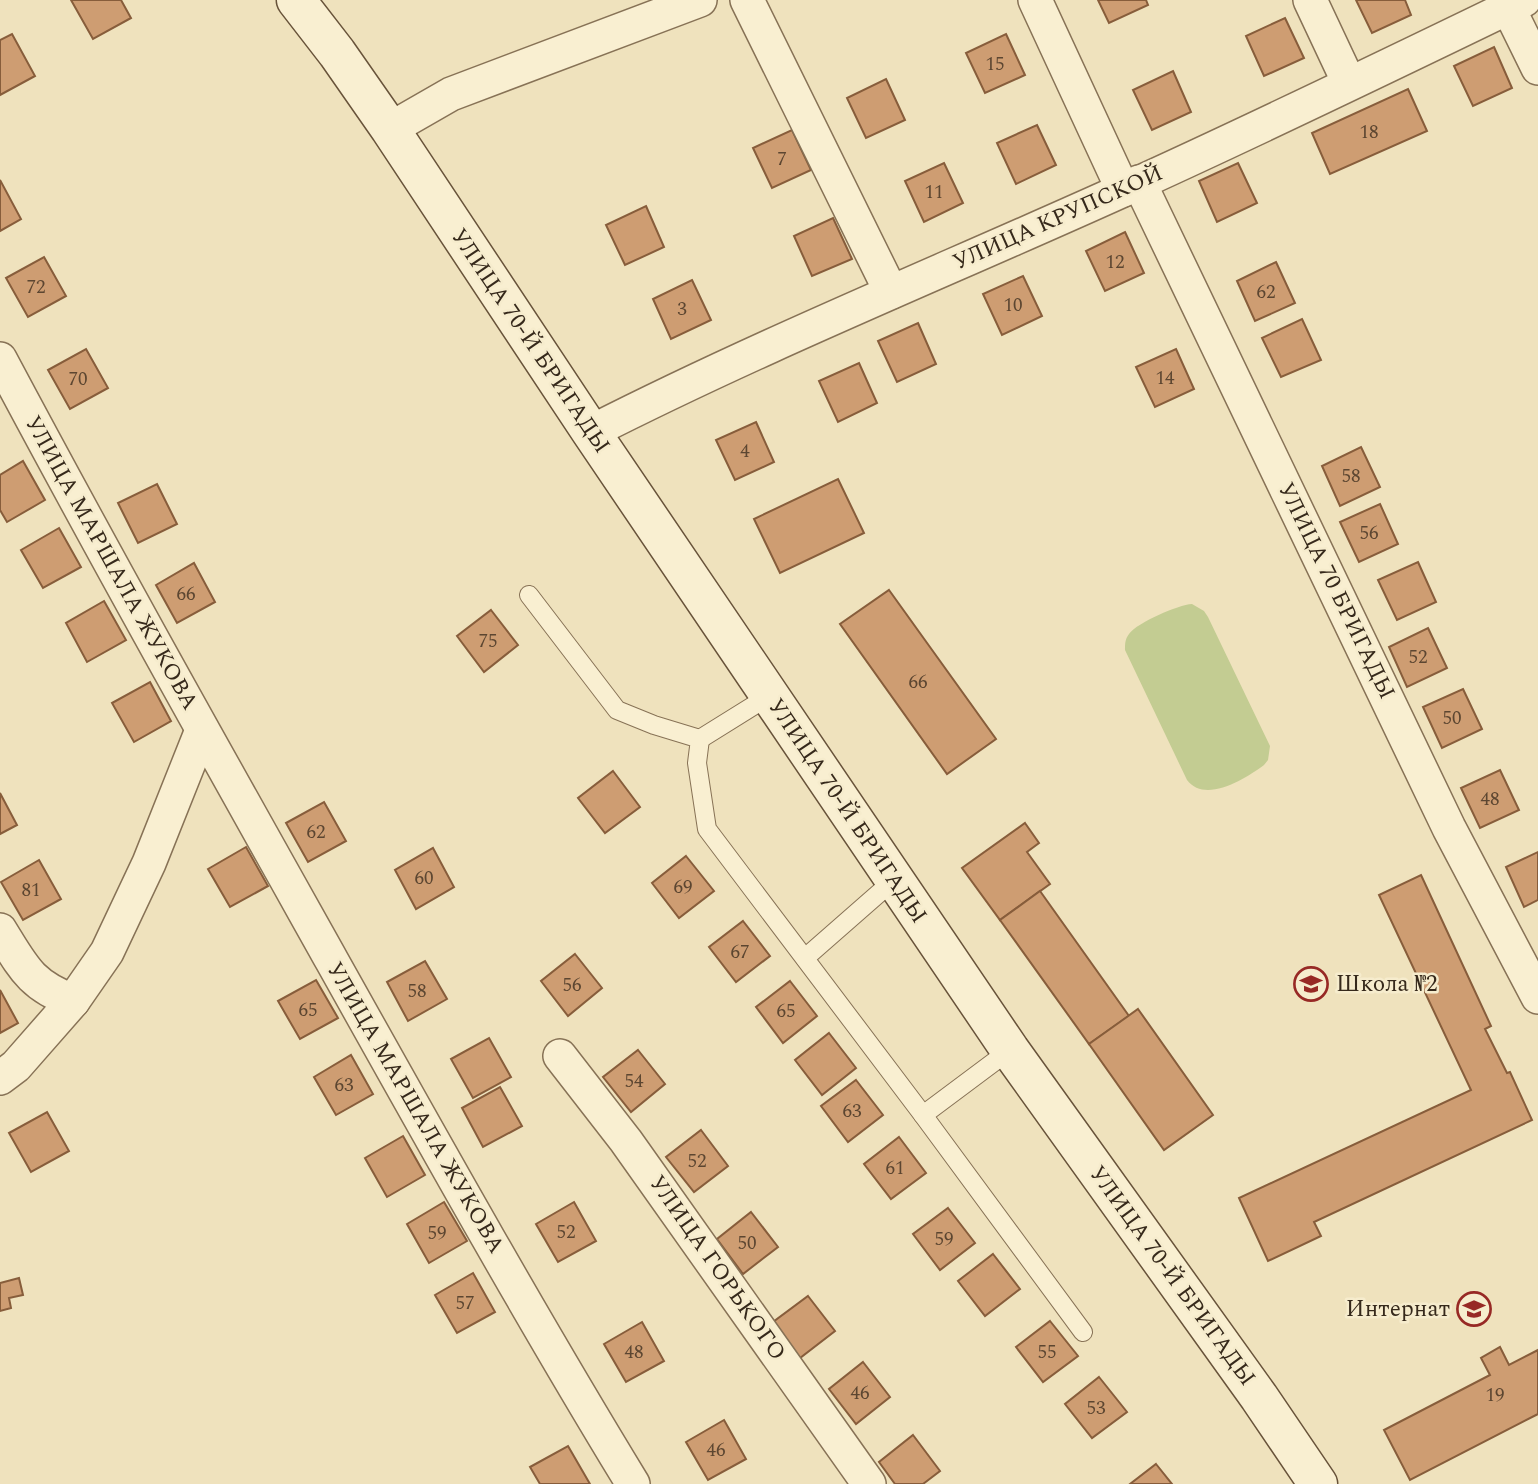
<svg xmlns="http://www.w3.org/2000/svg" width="1538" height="1484" font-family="Spectral,serif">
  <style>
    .green { fill: #c3cc92 }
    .building { fill: #ce9d72; stroke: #875d3b; stroke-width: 2 }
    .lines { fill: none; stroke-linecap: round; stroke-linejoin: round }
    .lane-casing { stroke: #877256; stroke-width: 20 }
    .street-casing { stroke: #877256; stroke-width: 36 }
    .secondary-casing { stroke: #68533a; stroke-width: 41 }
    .lane { stroke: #f9efd1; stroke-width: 18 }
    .street { stroke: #f9efd1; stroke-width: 33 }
    .secondary { stroke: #f9efd1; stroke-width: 38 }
    .labels { text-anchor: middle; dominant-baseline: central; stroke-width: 5; stroke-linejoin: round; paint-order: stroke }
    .number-label { font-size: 19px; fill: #5c4631 }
    .street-label { font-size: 23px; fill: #36291b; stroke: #f6eccd }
    .poi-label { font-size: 23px; fill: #36291b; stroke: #f6eccd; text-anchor: start }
  </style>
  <rect width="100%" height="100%" fill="#efe2bd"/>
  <!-- green -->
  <path class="green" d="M1192,604L1204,611L1208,617L1270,746L1268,760L1264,765C1245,779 1205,804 1187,780L1125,650C1125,644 1125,639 1129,634C1138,622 1178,605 1192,604Z"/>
  <!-- building -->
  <g class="building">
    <path d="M71,0H121L131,18L93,39Z"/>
    <path d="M1098,0H1146L1148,5L1109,23Z"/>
    <path d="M1356,0H1405L1411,15L1372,33Z"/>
    <path d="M1285,18L1304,58L1264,76L1246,36Z"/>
    <path d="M12,34L35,76L0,95V40Z"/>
    <path d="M1006,34L1025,75L985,93L966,53Z"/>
    <path d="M1494,47L1512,88L1473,106L1454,66Z"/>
    <path d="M1173,71L1191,112L1152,130L1133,90Z"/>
    <path d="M886,79L905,120L866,138L847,98Z"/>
    <path d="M1408,89L1427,131L1330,174L1312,133Z"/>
    <path d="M1037,125L1056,165L1016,184L997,143Z"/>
    <path d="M792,130L811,170L772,188L753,148Z"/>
    <path d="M944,163L963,203L924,222L905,181Z"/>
    <path d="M1238,163L1257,203L1217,222L1199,181Z"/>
    <path d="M0,180L21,219L0,231Z"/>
    <path d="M646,206L664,247L625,265L606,225Z"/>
    <path d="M833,218L852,259L812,276L794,236Z"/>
    <path d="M1125,232L1144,273L1105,291L1086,251Z"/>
    <path d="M44,257L66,296L28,317L6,278Z"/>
    <path d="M1276,262L1295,303L1255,321L1237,281Z"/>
    <path d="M1023,276L1042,316L1002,335L983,294Z"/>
    <path d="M692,280L711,320L671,339L653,299Z"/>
    <path d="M1302,319L1321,360L1281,377L1262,338Z"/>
    <path d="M918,323L936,364L897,382L878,341Z"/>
    <path d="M86,349L108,388L70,409L48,370Z"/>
    <path d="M1176,349L1194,389L1155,407L1136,367Z"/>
    <path d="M859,363L877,403L838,422L819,381Z"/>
    <path d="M756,422L774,462L735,480L716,440Z"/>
    <path d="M1361,447L1380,487L1340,506L1322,466Z"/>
    <path d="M23,461L45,500L7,522L0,510V475Z"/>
    <path d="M838,479L864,533L780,573L754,519Z"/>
    <path d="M157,484L177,524L138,543L118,503Z"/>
    <path d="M1380,504L1398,544L1359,562L1340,522Z"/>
    <path d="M59,528L81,567L43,588L21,550Z"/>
    <path d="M1418,562L1436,602L1397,620L1378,580Z"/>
    <path d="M194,563L215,602L177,623L156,585Z"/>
    <path d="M889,590L996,739L947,774L840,624Z"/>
    <path d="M104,601L126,640L87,662L66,623Z"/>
    <path d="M491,610L518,645L484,672L457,636Z"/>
    <path d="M1428,628L1447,668L1407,687L1389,647Z"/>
    <path d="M150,682L171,721L134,742L112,703Z"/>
    <path d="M1463,689L1482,729L1442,748L1423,707Z"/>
    <path d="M1500,770L1519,810L1480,828L1461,788Z"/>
    <path d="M613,771L640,807L605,833L578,798Z"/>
    <path d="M0,793L17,825L0,834Z"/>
    <path d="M324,802L346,841L308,862L286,823Z"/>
    <path d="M1025,823L1039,843L1027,852L1050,884L1000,920L962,868Z"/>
    <path d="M246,847L268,886L230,907L208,869Z"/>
    <path d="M433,848L454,887L416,909L395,870Z"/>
    <path d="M1538,852V900L1524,907L1506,867Z"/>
    <path d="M686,856L714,891L679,918L652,883Z"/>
    <path d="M39,860L61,899L23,920L1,882Z"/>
    <path d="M1421,875L1491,1026L1485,1029L1507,1073L1510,1072L1532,1120L1314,1222L1321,1236L1268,1261L1239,1198L1471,1090L1379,895Z"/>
    <path d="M1040,891L1129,1016L1089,1044L1000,920Z"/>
    <path d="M743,921L770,956L736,982L709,947Z"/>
    <path d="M575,954L602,988L568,1016L541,981Z"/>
    <path d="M425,961L447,999L408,1021L387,982Z"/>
    <path d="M316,980L338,1018L300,1039L278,1001Z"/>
    <path d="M790,981L817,1016L783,1043L756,1007Z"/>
    <path d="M0,990L18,1023L0,1033Z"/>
    <path d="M1138,1009L1213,1115L1164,1150L1089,1044Z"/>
    <path d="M829,1033L856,1068L822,1095L795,1060Z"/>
    <path d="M489,1038L511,1077L473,1098L451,1059Z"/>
    <path d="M638,1050L665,1084L631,1112L603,1077Z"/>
    <path d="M351,1055L373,1094L336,1115L314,1077Z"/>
    <path d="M856,1080L883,1115L848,1142L821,1106Z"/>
    <path d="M500,1087L522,1126L483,1147L462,1108Z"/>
    <path d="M47,1112L69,1151L31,1172L9,1133Z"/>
    <path d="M701,1130L728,1166L694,1192L666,1157Z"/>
    <path d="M403,1136L425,1175L387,1197L365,1158Z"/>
    <path d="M899,1137L926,1173L891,1199L864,1164Z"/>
    <path d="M444,1202L467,1241L429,1263L407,1224Z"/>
    <path d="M574,1202L596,1241L558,1262L536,1224Z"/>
    <path d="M948,1208L975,1243L940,1270L913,1234Z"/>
    <path d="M751,1212L778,1247L743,1274L717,1239Z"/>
    <path d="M993,1254L1020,1289L985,1316L958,1281Z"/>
    <path d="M473,1273L495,1312L457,1333L435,1295Z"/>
    <path d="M19,1278L23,1295L9,1298L11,1308L0,1311V1283Z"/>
    <path d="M808,1296L835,1331L800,1358L773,1322Z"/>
    <path d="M1050,1321L1078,1356L1043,1382L1016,1347Z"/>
    <path d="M642,1322L664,1361L626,1382L604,1344Z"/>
    <path d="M1500,1347L1509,1365L1538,1350V1414L1410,1480L1384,1430L1490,1375L1481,1358Z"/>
    <path d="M863,1362L890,1397L856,1424L829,1389Z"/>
    <path d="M1099,1377L1127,1412L1092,1438L1065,1404Z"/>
    <path d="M724,1420L746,1459L708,1480L686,1442Z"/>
    <path d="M913,1435L940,1471L923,1484H895L879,1462Z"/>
    <path d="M568,1446L590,1484H540L530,1467Z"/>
    <path d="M1156,1464L1172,1484H1130Z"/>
  </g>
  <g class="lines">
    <!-- lane casing -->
    <g class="lane-casing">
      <g id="lane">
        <path d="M529,595L617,710L654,725L700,739L697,763L707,829L923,1115L1083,1332"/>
        <path d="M700,739L769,696"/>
        <path d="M805,958L894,880"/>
        <path d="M923,1115L1010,1050"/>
      </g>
    </g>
    <!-- street casing -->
    <g class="street-casing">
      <g id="street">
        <path d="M747,0L891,292"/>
        <path d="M1035,0L1123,190"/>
        <path d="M1310,0L1349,83"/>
        <path d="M1508,7L1538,68"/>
        <path d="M390,129L451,94L700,0"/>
        <path d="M1139,182L1449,828L1538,997"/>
        <path d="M0,359C108,562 220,761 332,961C430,1136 528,1312 633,1484"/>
        <path d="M591,432C764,344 944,271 1121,191C1256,130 1390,65 1524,0"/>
        <path d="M0,930C23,967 30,985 73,1001"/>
        <path d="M560,1056L626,1141L869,1484"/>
        <path d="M0,1078L16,1066L73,1001L107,952L149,863L202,730"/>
      </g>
    </g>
    <!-- secondary casing -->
    <g class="secondary-casing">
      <path id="secondary" d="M296,0L337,53L390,129L591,432L1010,1050L1259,1397L1318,1484"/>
    </g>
    <!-- lane -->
    <use href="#lane" class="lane"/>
    <!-- street -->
    <use href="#street" class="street"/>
    <!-- secondary -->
    <use href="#secondary" class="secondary"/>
  </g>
  <!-- icons -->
  <defs>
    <g id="school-ring" transform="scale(1.75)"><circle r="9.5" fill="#f6eccd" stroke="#972925" stroke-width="1.5"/><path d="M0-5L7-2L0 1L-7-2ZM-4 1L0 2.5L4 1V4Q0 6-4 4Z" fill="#972925"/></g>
  </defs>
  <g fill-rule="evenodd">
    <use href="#school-ring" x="1311" y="984"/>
    <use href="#school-ring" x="1474" y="1309"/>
  </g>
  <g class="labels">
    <!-- number labels -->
    <g class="number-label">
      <text x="995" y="64">15</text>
      <text x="1369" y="132">18</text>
      <text x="782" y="159">7</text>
      <text x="934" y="192">11</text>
      <text x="1115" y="262">12</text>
      <text x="36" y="287">72</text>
      <text x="1266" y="292">62</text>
      <text x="1013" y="305">10</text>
      <text x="682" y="309">3</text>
      <text x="1165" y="378">14</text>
      <text x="78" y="379">70</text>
      <text x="745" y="451">4</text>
      <text x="1351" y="476">58</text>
      <text x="1369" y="533">56</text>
      <text x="186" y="594">66</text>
      <text x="488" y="641">75</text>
      <text x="1418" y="657">52</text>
      <text x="918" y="682">66</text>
      <text x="1452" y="718">50</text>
      <text x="1490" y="799">48</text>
      <text x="316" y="832">62</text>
      <text x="424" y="878">60</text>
      <text x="683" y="887">69</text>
      <text x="31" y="890">81</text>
      <text x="740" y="952">67</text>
      <text x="572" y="985">56</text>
      <text x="417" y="991">58</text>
      <text x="308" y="1010">65</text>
      <text x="786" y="1011">65</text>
      <text x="634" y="1081">54</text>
      <text x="344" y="1085">63</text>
      <text x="852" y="1111">63</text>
      <text x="697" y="1161">52</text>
      <text x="895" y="1168">61</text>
      <text x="566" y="1232">52</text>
      <text x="437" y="1233">59</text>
      <text x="944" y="1239">59</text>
      <text x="747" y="1243">50</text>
      <text x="465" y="1303">57</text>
      <text x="634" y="1352">48</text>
      <text x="1047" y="1352">55</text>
      <text x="860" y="1393">46</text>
      <text x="1495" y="1395">19</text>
      <text x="1096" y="1408">53</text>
      <text x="716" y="1450">46</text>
    </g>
    <!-- street labels -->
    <g class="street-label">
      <text transform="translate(1058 218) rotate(-24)">УЛИЦА КРУПСКОЙ</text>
      <text transform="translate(530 341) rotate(56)">УЛИЦА 70-Й БРИГАДЫ</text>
      <text transform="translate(111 563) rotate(61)">УЛИЦА МАРШАЛА ЖУКОВА</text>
      <text transform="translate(1336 591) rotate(64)">УЛИЦА 70 БРИГАДЫ</text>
      <text transform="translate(847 811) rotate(56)">УЛИЦА 70-Й БРИГАДЫ</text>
      <text transform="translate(415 1108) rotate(60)">УЛИЦА МАРШАЛА ЖУКОВА</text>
      <text transform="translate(717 1268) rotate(55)">УЛИЦА ГОРЬКОГО</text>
      <text transform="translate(1172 1276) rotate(54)">УЛИЦА 70-Й БРИГАДЫ</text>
    </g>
    <!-- poi labels -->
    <g class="poi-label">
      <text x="1336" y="984">Школа №2</text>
      <text x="1450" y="1309" text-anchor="end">Интернат</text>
    </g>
  </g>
</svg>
